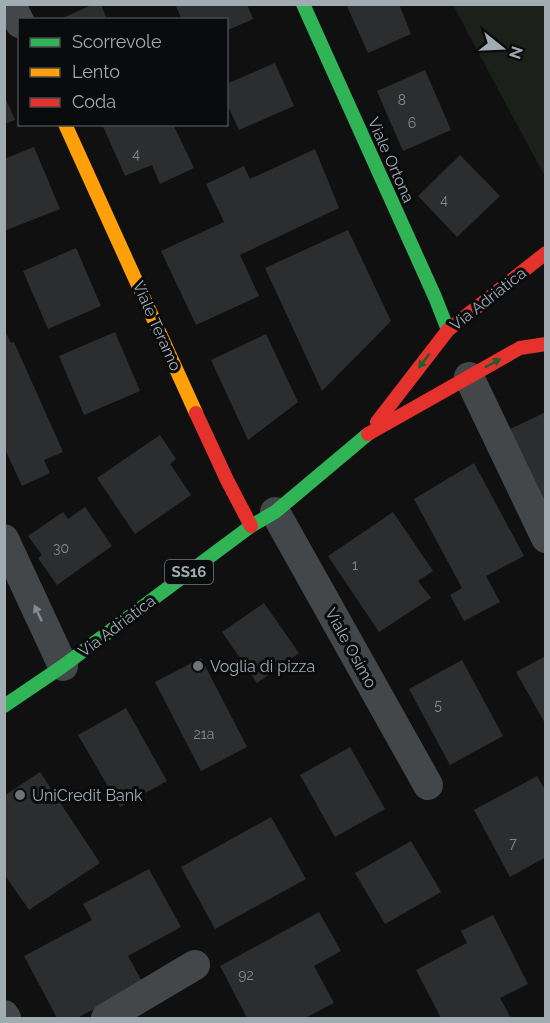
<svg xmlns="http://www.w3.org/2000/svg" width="550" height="1023" font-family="Raleway,sans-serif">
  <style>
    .green { fill: #1b201a }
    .building { fill: #2c2d2e }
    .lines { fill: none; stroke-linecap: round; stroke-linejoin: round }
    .street { stroke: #444749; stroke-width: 30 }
    .fast { stroke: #30b455; stroke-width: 14 }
    .slow { stroke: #ff9f0a; stroke-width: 14 }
    .jam { stroke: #e5322d; stroke-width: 14 }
    .oneway { fill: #1d6030 }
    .oneway2 { fill: #848d92 }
    .poi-dot { fill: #6e7579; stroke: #0a0b0c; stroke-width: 2 }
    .labels { text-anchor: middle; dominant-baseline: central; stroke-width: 6; stroke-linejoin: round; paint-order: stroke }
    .number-label { font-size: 14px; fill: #838c91 }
    .shield { fill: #0a0b0c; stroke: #737b80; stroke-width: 1.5 }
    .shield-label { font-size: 15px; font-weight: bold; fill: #a0abb2 }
    .street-label { font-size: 16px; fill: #a0abb2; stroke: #0a0b0c }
    .poi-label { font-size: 16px; fill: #a0abb2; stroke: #0a0b0c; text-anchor: start }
  </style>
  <rect width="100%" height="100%" fill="#101010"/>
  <!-- green -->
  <path class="green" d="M453,5H545L546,171L543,173Z"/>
  <!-- building -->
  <g class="building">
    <path d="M94,4H101L107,20H58Z"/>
    <path d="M175,4H247L253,19L226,31V20H182Z"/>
    <path d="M346,4H399L411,34L368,53Z"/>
    <path d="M275,63L294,106L239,130L226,102V84Z"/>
    <path d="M425,70L451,130L403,151L377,91Z"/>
    <path d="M4,95L15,120L4,124Z"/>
    <path d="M102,124H173L194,168L160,184L152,165L125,176Z"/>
    <path d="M34,147L60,209L4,231V159Z"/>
    <path d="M315,149L339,208L240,255L259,296L196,325L161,251L224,222L206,184L244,166L250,179Z"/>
    <path d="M460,155L500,196L457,237L418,196Z"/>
    <path d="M348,230L391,321L322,391L265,268Z"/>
    <path d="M76,248L101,306L48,329L23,271Z"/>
    <path d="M4,329L11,343L14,342L63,452L44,460L50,473L22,486L4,447Z"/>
    <path d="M115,332L140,391L84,415L59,356Z"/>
    <path d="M266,334L298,402L248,440L211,360Z"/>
    <path d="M546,412V515L506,431Z"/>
    <path d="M160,435L176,459L170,464L191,495L135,534L97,478Z"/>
    <path d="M474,463L524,556L486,576L500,602L464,621L450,595L462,588L414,499Z"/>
    <path d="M85,507L112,546L57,585L38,558L42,555L28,536L63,512L68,519Z"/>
    <path d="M393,512L433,571L418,581L431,598L379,632L328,556Z"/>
    <path d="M264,603L299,653L257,683L222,632Z"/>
    <path d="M546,656V725L516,672Z"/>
    <path d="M201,658L247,747L201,771L155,682Z"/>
    <path d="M462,660L503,736L450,765L409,689Z"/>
    <path d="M126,708L167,781L120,807L78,735Z"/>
    <path d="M350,747L385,809L335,837L300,775Z"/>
    <path d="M40,772L100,863L29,910L4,874V796Z"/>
    <path d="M537,776L546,791V857L510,877L474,810Z"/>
    <path d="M271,817L306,879L215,929L181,867Z"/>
    <path d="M411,841L441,892L385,924L355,873Z"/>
    <path d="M149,869L181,927L128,956L143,983L77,1018H57L24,956L92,920L83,904Z"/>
    <path d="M319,912L341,951L314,966L334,1003L305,1018H247L220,966Z"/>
    <path d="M493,915L528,984L500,998L511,1018H441L416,970L467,943L461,931Z"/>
  </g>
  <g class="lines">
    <!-- street -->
    <g class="street">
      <path d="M11,4L20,23"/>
      <path d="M469,377L546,538"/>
      <path d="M275,512L428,785"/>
      <path d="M4,539L63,666"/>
      <path d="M4,1015L6,1018"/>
      <path d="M106,1018L195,965"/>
    </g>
    <!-- fast -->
    <g class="fast">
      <path d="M303,4L435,297L448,330"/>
      <path d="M4,706L63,666L251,526L275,512L368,434"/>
    </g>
    <!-- slow -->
    <path class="slow" d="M65,124L196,413"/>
    <!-- jam -->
    <g class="jam">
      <path d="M196,413L227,480L251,526"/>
      <path d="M377,422L448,330L546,253"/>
      <path d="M368,434L520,348L546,344"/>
    </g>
  </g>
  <!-- one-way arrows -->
  <defs><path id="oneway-solid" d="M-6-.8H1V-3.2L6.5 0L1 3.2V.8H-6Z" transform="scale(1.5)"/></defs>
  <g class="oneway">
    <use href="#oneway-solid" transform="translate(424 361) rotate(127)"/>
    <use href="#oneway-solid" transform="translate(493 363) rotate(-29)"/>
  </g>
  <use class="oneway2" href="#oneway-solid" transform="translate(38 613) rotate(-115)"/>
  <!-- markers -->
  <g class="poi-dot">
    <circle cx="198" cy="666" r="6"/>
    <circle cx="20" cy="795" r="6"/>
  </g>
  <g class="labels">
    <!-- number labels -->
    <g class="number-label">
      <text x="402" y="100">8</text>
      <text x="412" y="123">6</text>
      <text x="136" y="154">4</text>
      <text x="444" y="200">4</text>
      <text x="61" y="548">30</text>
      <text x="355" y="565">1</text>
      <text x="438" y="705">5</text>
      <text x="204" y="734">21a</text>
      <text x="513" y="843">7</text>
      <text x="246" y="975">92</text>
    </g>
    <!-- shield labels -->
    <rect class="shield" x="165" y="560" width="48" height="24" rx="4.5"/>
    <g class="shield-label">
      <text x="189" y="572">SS16</text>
    </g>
    <!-- street labels -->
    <g class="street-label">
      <text transform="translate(391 160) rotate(66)">Viale Ortona</text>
      <text transform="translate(488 299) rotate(-38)">Via Adriatica</text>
      <text transform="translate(157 326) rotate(66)">Viale Teramo</text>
      <text transform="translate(117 626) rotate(-37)">Via Adriatica</text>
      <text transform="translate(351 648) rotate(61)">Viale Osimo</text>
    </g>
    <!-- poi labels -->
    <g class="poi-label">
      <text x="210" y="666">Voglia di pizza</text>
      <text x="32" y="795">UniCredit Bank</text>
    </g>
  </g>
  <!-- border -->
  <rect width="550" height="1023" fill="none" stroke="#a0abb2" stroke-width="12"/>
  <!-- legend -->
  <rect x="18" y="18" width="210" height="108" fill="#0a0b0c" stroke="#464b4e" stroke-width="1.5"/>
  <rect x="30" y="38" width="30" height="9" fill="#30b455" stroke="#464b4e" stroke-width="1.5"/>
  <text x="72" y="48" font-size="18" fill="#a0abb2">Scorrevole</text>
  <rect x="30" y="68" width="30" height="9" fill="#ff9f0a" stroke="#464b4e" stroke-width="1.5"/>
  <text x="72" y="78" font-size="18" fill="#a0abb2">Lento</text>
  <rect x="30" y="98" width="30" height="9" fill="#e5322d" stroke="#464b4e" stroke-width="1.5"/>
  <text x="72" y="108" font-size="18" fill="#a0abb2">Coda</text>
  <!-- north arrow -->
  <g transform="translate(502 48) rotate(108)" stroke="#0a0b0c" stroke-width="4.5" paint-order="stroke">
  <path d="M0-4.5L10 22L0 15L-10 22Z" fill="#a0abb2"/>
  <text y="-9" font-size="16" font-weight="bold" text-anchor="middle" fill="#a0abb2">N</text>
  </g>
</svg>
